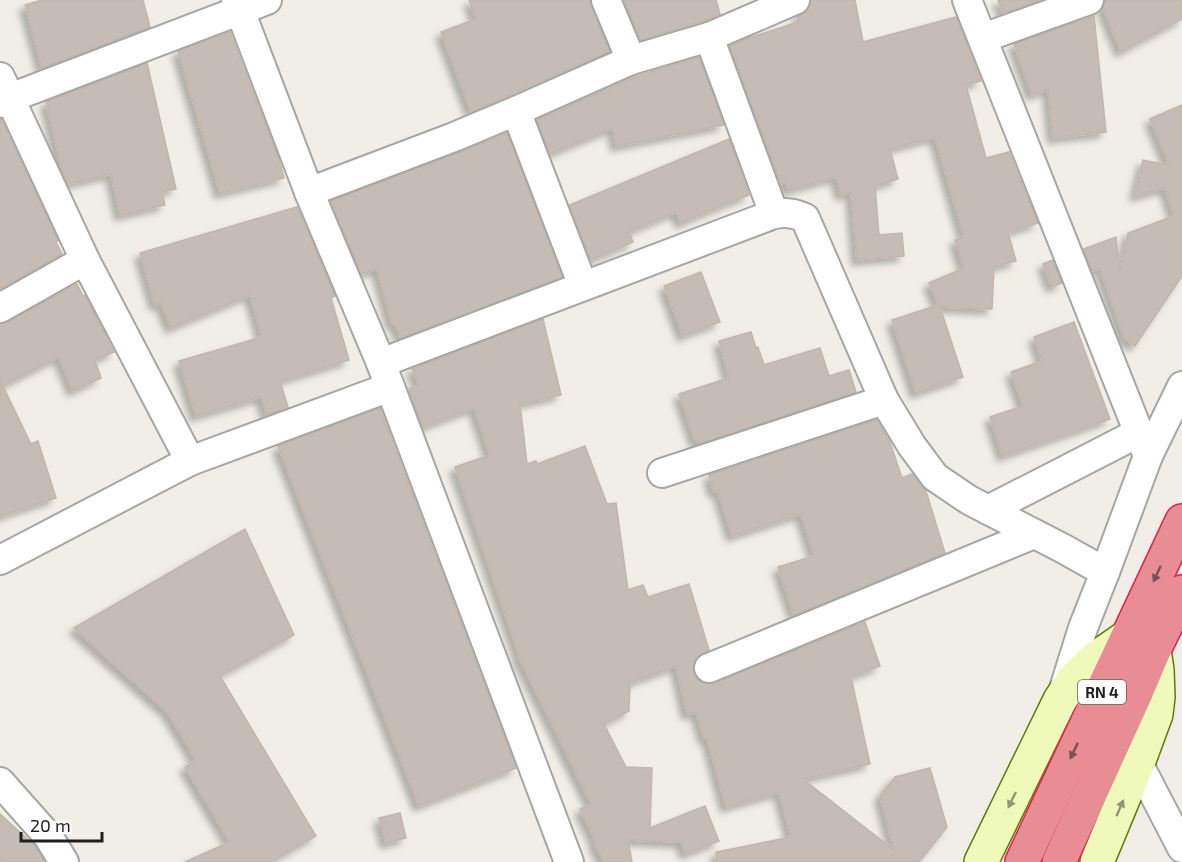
<svg xmlns="http://www.w3.org/2000/svg" width="1182" height="862" font-family="'Exo 2',sans-serif">
  <style>
    .building { fill: #c5bdb5; stroke: #c2b6a8; stroke-width: 1.5; filter: url(#shadow) }
    .lines { fill: none; stroke-linecap: round; stroke-linejoin: round }
    .street-casing { stroke: #a6a6a6; stroke-width: 32 }
    .secondary-casing { stroke: #5f7904; stroke-width: 36 }
    .highway-casing { stroke: #dc244e; stroke-width: 36 }
    .street { stroke: #fff; stroke-width: 28 }
    .secondary { stroke: #effaba; stroke-width: 33 }
    .highway { stroke: #e88d94; stroke-width: 33 }
    .oneway { fill: #795054 }
    .oneway2 { fill: #919774 }
    .labels { text-anchor: middle; dominant-baseline: central; stroke-width: 4.5; stroke-linejoin: round; paint-order: stroke }
    .shield { fill: #fff; stroke: #626262; stroke-width: 1.5 }
    .shield-label { font-size: 15px; font-weight: bold; fill: #1f1f1f }
  </style>
  <defs>
    <filter id="shadow"><feDropShadow dx="-5.5" dy="5.5" stdDeviation="3" flood-color="#0004"/></filter>
  </defs>
  <rect width="100%" height="100%" fill="#f0eee6"/>
  <!-- building -->
  <g class="building">
    <path d="M42,0H143L150,27L42,68L25,5Z"/>
    <path d="M469,0H590L591,6L610,51L471,112L441,32L476,19Z"/>
    <path d="M624,0H716L720,14L703,21L641,40Z"/>
    <path d="M811,0H855L863,42L956,17L981,81L966,85L986,158L1009,152L1038,223L1008,232L1016,261L994,267L992,309L940,307L963,377L916,393L892,320L938,305L929,283L964,268L955,240L964,237L935,137L890,149L898,179L875,186L879,235L902,233L904,256L857,260L851,192L841,195L836,177L788,190L786,182L781,184L730,46L749,38L798,22L797,17L808,10Z"/>
    <path d="M998,0H1040L1003,13Z"/>
    <path d="M1105,0H1182V19L1121,52L1103,8Z"/>
    <path d="M1094,16L1106,132L1053,138L1048,89L1032,95L1014,44Z"/>
    <path d="M230,32L279,159L284,178L220,193L178,51Z"/>
    <path d="M699,57L724,125L616,146L613,128L550,154L537,120L637,76Z"/>
    <path d="M147,63L176,189L162,192L165,205L120,215L111,174L68,184L63,173L46,102Z"/>
    <path d="M1182,105V276L1135,346L1124,338L1100,268L1092,271L1084,249L1116,237L1120,271L1128,233L1174,216L1165,188L1135,196L1143,160L1169,165L1150,119Z"/>
    <path d="M0,119H1L58,240L56,242L62,254L0,289Z"/>
    <path d="M507,133L562,277L401,338L395,324H392L377,269L361,274L331,201L460,152Z"/>
    <path d="M729,139L749,195L728,203L681,223L676,212L629,232L633,242L591,260L570,205Z"/>
    <path d="M297,207L335,296L331,298L349,360L280,381L288,407L267,415L261,397L196,416L179,361L262,337L250,295L171,328L161,303L155,305L140,253Z"/>
    <path d="M1053,260L1062,283L1052,287L1043,264Z"/>
    <path d="M701,272L720,322L683,336L664,286Z"/>
    <path d="M77,284L83,296L85,295L114,352L95,360L101,378L73,391L59,357L3,386L31,444L38,441L56,498L0,516V324L8,322Z"/>
    <path d="M543,319L561,395L520,404L527,464L536,461L537,464L585,446L607,504L616,503L628,590L643,585L648,597L689,584L709,650L696,658L693,665L694,675L699,681L707,684L715,683L865,622L880,666L851,677L870,764L803,779L894,850L880,796L895,777L930,768L947,827L919,862H717L716,852L791,837L779,792L726,807L707,738H704L696,712L687,714L676,666L630,683L629,711L604,724L626,767L652,768L650,828L705,806L719,841L686,854L681,842L628,840L632,862H604L594,843L596,842L580,809L591,804L518,656L519,655L455,467L490,455L474,408L423,427L409,389L419,385L412,369Z"/>
    <path d="M1074,322L1110,419L1003,456L990,417L1023,406L1011,372L1042,361L1034,337Z"/>
    <path d="M751,332L756,348L758,347L764,365L820,348L829,376L849,370L856,392L699,444L698,440L695,441L679,394L729,378L719,341Z"/>
    <path d="M380,408L516,768L419,806L278,446Z"/>
    <path d="M877,420L890,442L902,478L912,474L926,491L945,553L872,583L853,589V591L794,615L778,567L814,556L801,514L732,536L718,491L714,492L709,475Z"/>
    <path d="M245,529L294,635L220,676L316,836L271,862H185L230,842L185,767L196,760L168,713L74,628Z"/>
    <path d="M400,813L406,838L386,843L379,818Z"/>
    <path d="M0,814L35,846L45,862H0Z"/>
  </g>
  <g class="lines">
    <!-- street casing -->
    <g class="street-casing">
      <g id="street">
        <path d="M236,0L309,192L381,363L569,862"/>
        <path d="M606,0L631,60"/>
        <path d="M967,0L1148,456"/>
        <path d="M709,37L774,214"/>
        <path d="M983,38L1089,0"/>
        <path d="M0,77L85,260L190,461"/>
        <path d="M0,103L10,98L267,0"/>
        <path d="M516,111L583,286"/>
        <path d="M309,192L454,137L516,111L631,60L709,37L795,0"/>
        <path d="M0,308L85,260"/>
        <path d="M381,363L774,214C786,212 794,213 805,218L884,400L912,446L935,477L969,500L1064,549L1105,572L1148,456L1182,386"/>
        <path d="M662,473L884,400"/>
        <path d="M988,510L1138,433"/>
        <path d="M0,560L190,461L390,387"/>
        <path d="M709,668L1034,534"/>
        <path d="M1063,692L1083,628L1105,572"/>
        <path d="M1138,763L1182,848"/>
        <path d="M0,782L48,836L64,862"/>
      </g>
    </g>
    <!-- secondary casing -->
    <g class="secondary-casing">
      <g id="secondary">
        <path d="M981,862L1060,700L1074,679L1095,659L1128,636"/>
        <path d="M1097,862L1138,763L1156,714L1158,697L1157,670L1154,650"/>
      </g>
    </g>
    <!-- highway casing -->
    <g class="highway-casing">
      <g id="highway">
        <path d="M1022,862L1182,521"/>
        <path d="M1059,862L1135,695L1154,650L1182,592"/>
      </g>
    </g>
    <!-- street -->
    <use href="#street" class="street"/>
    <!-- secondary -->
    <use href="#secondary" class="secondary"/>
    <!-- highway -->
    <use href="#highway" class="highway"/>
  </g>
  <!-- one-way arrows -->
  <defs><path id="oneway-solid" d="M-6-.8H1V-3.2L6.5 0L1 3.2V.8H-6Z" transform="scale(1.5)"/></defs>
  <g class="oneway">
    <use href="#oneway-solid" transform="translate(1157 574) rotate(115)"/>
    <use href="#oneway-solid" transform="translate(1074 751) rotate(115)"/>
  </g>
  <g class="oneway2">
    <use href="#oneway-solid" transform="translate(1012 800) rotate(116)"/>
    <use href="#oneway-solid" transform="translate(1120 808) rotate(-67)"/>
  </g>
  <g class="labels">
    <!-- shield labels -->
    <rect class="shield" x="1078" y="680" width="48" height="24" rx="4.5"/>
    <g class="shield-label">
      <text x="1102" y="692">RN 4</text>
    </g>
  </g>
  <!-- scale -->
  <path d="M21 832v9h81v-9" fill="none" stroke="#1f1f1f" stroke-width="3"/>
  <text x="30" y="832" font-size="18" fill="#1f1f1f" stroke="#ffffff" stroke-width="4.5" paint-order="stroke">20 m</text>
</svg>
